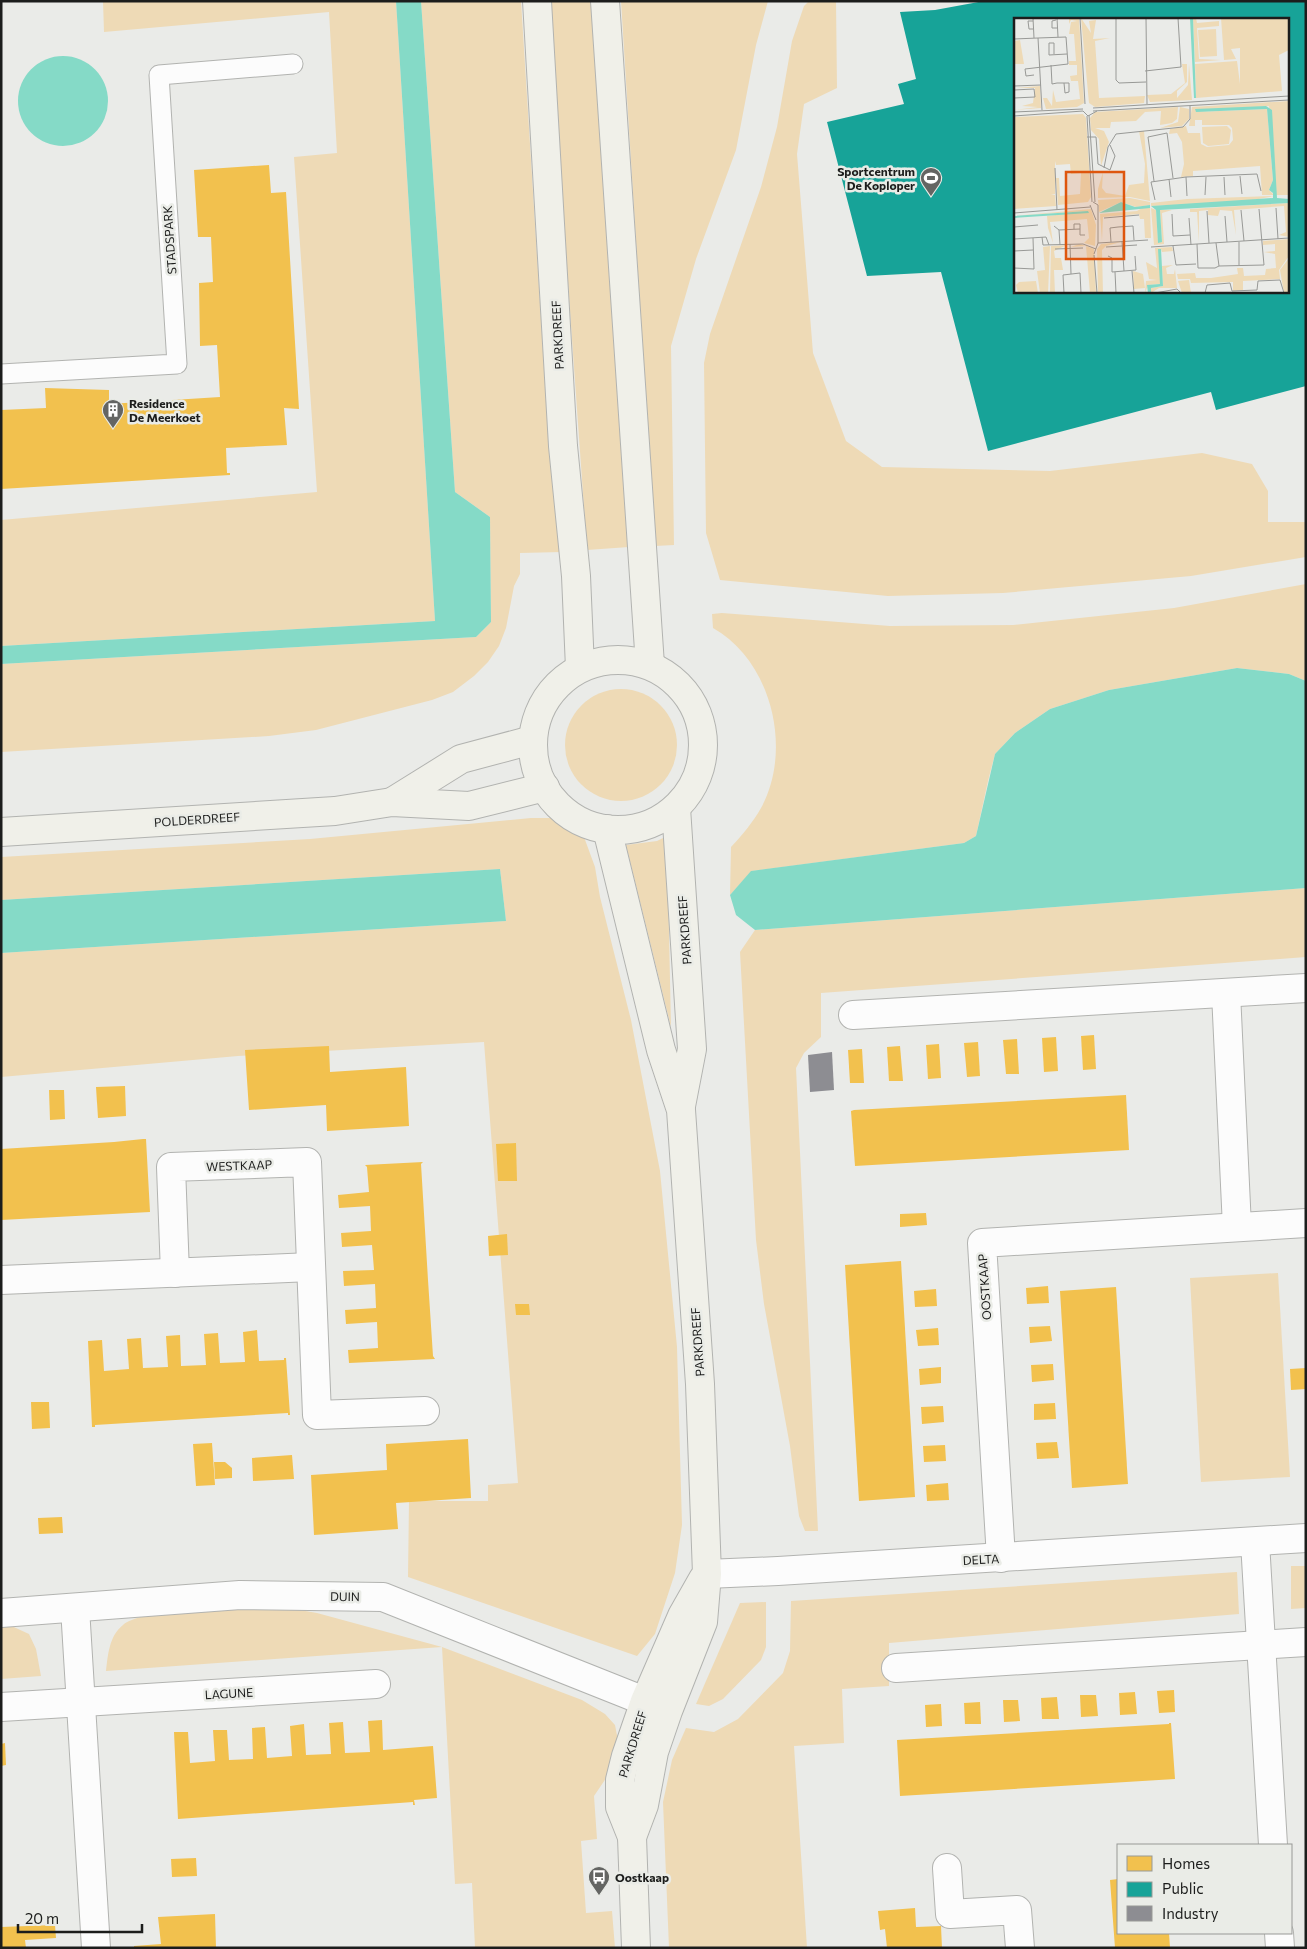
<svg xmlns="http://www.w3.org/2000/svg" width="1307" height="1949" font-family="Commissioner,sans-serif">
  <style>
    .green { fill: #eedab6 }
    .water { fill: #85dac7 }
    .homes { fill: #f2c14e }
    .public { fill: #17a398; fill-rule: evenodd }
    .industry { fill: #8d8d92 }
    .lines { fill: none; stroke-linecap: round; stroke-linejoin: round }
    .lane-casing { stroke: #b2b3b0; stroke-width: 21 }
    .street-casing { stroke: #b2b3b0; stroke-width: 30 }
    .secondary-casing { stroke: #b2b3b0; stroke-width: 30 }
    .lane { stroke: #fcfcfc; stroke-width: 19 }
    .street { stroke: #fcfcfc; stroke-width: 28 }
    .secondary { stroke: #f0f0e9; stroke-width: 28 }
    .labels { text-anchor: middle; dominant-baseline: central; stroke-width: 5; stroke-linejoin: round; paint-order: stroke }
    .poi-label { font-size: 12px; font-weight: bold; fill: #1c1d1c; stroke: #eaece7; text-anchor: start }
    .street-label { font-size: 12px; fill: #1c1d1c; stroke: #eaece7 }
    .inset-road { fill: none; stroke: #989996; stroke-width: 1 }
    .view { fill: #de560d; fill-opacity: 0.15; stroke: #de560d; stroke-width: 2.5 }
    .inset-edge { fill: none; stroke: #1c1d1c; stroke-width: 2.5 }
  </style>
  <rect width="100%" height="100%" fill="#eaebe8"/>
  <!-- green -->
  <g class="green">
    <path d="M103,1H396L435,621L1,646V520L317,492L294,157L337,153L329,12L104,32Z"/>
    <path d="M421,1H521L543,351L562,552L520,553V574L514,586L506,628L499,646L488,662L474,676L453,692L432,700L316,730L269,736L1,752V664L476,637L491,622L490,517L455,492Z"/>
    <path d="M548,1H594L629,547L587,550Z"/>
    <path d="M621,1H768L756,45L736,150L696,259L671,346L674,545L655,546Z"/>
    <path d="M809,1H836L837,88L804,104L797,154L813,353L846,441L882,467L1050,471L1202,453L1252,464L1268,491V522H1306V557L1191,576L1003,593L888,596L720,580L706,533L704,363L710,334L761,187L777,127L792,41L804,6Z"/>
    <path d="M1306,584V681L1289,674L1237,668L1109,690L1050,709L1015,733L995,754L988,781L976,836L964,843L752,871L730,895L731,847C743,834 753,822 761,808C793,750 772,661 713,628L712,614L722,613L890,626L1013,625L1174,608Z"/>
    <circle cx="621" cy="745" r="56"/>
    <path d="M531,818H555L570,830L584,837L595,867L600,897L631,1020L660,1171L677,1347L682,1525L675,1573L655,1634L637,1656L408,1577L409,1501H488V1485L518,1483L484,1042L238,1056L1,1077V953L506,921L500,869L1,900V857L310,839Z"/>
    <path d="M667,836L671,1027L626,845L657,841Z"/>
    <path d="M1306,888V957L821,993V1037L804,1053L796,1068L818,1531H805L799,1516L790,1446L764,1304L756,1240L740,952L755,930Z"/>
    <path d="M1278,1273L1290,1477L1201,1482L1190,1278Z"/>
    <path d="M1291,1566H1306V1608L1291,1609Z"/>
    <path d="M1237,1572L1239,1614L889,1643V1686L842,1689L844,1743L794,1746L807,1948H669L663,1802L672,1760L686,1728L714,1732L738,1719L783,1673L790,1651L791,1601Z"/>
    <path d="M766,1602V1647L761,1660L723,1699L709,1706L696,1704L740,1603Z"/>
    <path d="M277,1606L317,1613L442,1647L582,1700L605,1714L615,1725L619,1746L615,1765L594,1796L597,1839L581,1841L586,1913L612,1911L615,1948H475L472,1883L455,1884L442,1647L106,1671C108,1655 109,1636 123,1625C144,1607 246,1607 277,1606Z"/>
    <path d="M5,1623L29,1634L36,1649L41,1676L1,1679V1624Z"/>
  </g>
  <!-- water -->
  <g class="water">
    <path d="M396,1H421L455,492L490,517L491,622L476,637L1,664V646L435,621Z"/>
    <circle cx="63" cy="101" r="45"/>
    <path d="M1237,668L1289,674L1306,681V888L755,930L736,915L730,895L751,871L964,843L976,836L995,754L1015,733L1050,709L1109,690Z"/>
    <path d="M500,869L506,921L1,953V900Z"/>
  </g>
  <!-- homes -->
  <g class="homes">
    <path d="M269,165L271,193L286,192L299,409L284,408L287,445L226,448L227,473H230V475L1,489V410L46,408L45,388L109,390V404L220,397L217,345L200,346L199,283L213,282L211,237H198L194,170Z"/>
    <path d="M1094,1035L1096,1069L1083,1070L1081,1036Z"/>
    <path d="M1056,1037L1058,1071L1044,1072L1042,1038Z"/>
    <path d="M1017,1039L1019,1074H1006L1003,1040Z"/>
    <path d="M978,1042L980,1076L967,1077L964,1043Z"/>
    <path d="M939,1044L941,1078L928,1079L926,1045Z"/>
    <path d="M329,1046L330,1072L406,1067L409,1126L327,1131L326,1105L249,1110L245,1050Z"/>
    <path d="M900,1046L903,1081H889L887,1047Z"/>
    <path d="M862,1049L864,1083H850L848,1050Z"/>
    <path d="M125,1086L126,1116L98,1118L96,1087Z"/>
    <path d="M49,1090H64L65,1119L50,1120Z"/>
    <path d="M1126,1095L1129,1150L855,1166L851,1111L854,1110Z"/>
    <path d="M143,1139H146L150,1212L1,1220V1149L114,1142Z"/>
    <path d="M516,1143L517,1181H498L496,1144Z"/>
    <path d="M423,1162L421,1164L428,1280L433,1356L435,1359L349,1363L348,1350L378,1348L377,1322L346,1324L345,1310L376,1308L375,1284L344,1286L343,1271L374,1270L372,1245L342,1247L341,1233L371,1231L370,1206L339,1208L338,1195L369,1192L367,1167L365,1165Z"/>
    <path d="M926,1213L927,1225L900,1227V1214Z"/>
    <path d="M507,1234L508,1255L489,1256L488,1236Z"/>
    <path d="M901,1261L915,1497L859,1501L845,1265Z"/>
    <path d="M1048,1286L1049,1303L1027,1304L1026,1288Z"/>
    <path d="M1116,1287L1128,1484L1072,1488L1060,1291Z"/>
    <path d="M936,1289L937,1306L915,1307L914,1291Z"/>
    <path d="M515,1304H529L530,1315H516Z"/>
    <path d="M1050,1326L1052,1341L1030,1343L1029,1327Z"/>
    <path d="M938,1328L939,1345L918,1346L916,1330Z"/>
    <path d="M257,1330L259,1361L284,1360V1358H286L290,1415H288V1413L95,1425V1427H92L88,1341L102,1340L104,1371L129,1369L127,1339L141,1338L143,1368L168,1367L166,1336L180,1335L181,1366L206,1365L204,1334L218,1333L220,1363L245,1362L243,1332Z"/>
    <path d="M1053,1364L1054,1380L1032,1382L1031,1365Z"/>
    <path d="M941,1367V1383L920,1385L919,1369Z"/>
    <path d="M1306,1368V1389L1291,1390L1290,1369Z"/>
    <path d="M31,1402H49L50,1428L32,1429Z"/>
    <path d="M1055,1403L1056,1419L1034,1420V1404Z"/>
    <path d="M943,1406L944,1422L922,1424L921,1407Z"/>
    <path d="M468,1439L471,1498L396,1503L398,1529L314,1535L311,1475L387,1470L386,1444Z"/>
    <path d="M1057,1442L1059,1458L1037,1459L1036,1443Z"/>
    <path d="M212,1443L215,1485L196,1486L193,1444Z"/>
    <path d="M945,1445L946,1461L924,1462L923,1446Z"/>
    <path d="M292,1455L294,1479L253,1481L252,1458Z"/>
    <path d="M214,1462H225L232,1468V1478L215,1479Z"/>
    <path d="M948,1483L949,1500L927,1501L926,1485Z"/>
    <path d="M62,1517L63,1533L39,1534L38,1518Z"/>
    <path d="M1174,1690L1175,1712L1159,1713L1157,1691Z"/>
    <path d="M1135,1692L1137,1714L1120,1715L1119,1693Z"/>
    <path d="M1080,1695H1096L1098,1716L1081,1717Z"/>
    <path d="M1057,1697L1059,1719H1042L1041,1698Z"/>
    <path d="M1003,1700H1018L1020,1721L1004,1722Z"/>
    <path d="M980,1702L981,1724H965L964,1703Z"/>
    <path d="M941,1704L942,1726L926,1727L925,1705Z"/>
    <path d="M382,1720L383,1750L433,1746L437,1798L414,1800L415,1805H413V1802L178,1819L174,1732H188L190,1763L215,1761L213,1730H227L229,1760L253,1759L252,1728L265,1727L267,1758L292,1756L290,1726L304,1724L306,1755L331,1754L329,1723L343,1722L345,1753L370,1752L368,1721Z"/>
    <path d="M1169,1723H1171L1175,1779L900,1796L897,1740L1169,1724Z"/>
    <path d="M5,1743L6,1765L1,1766V1744Z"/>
    <path d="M196,1858L197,1876L172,1877L171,1859Z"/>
    <path d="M1118,1879V1933H1169L1170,1948H1115L1110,1880Z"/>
    <path d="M915,1908L916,1927L941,1926L942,1948H887L885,1929L880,1930L878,1911Z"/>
    <path d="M215,1914L216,1948H134V1946L161,1944L158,1917Z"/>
    <path d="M55,1925L56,1938L25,1940L26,1948H1V1927Z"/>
  </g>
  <!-- public -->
  <path class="public" d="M984,1H1306V386L1216,410L1211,392L988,451L941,272L867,276L827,122L904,104L898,84L916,79L900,12L935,10ZM1016,19H1288V291H1016Z"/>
  <!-- industry -->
  <path class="industry" d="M832,1052L834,1090L810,1092L808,1055Z"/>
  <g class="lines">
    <!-- lane casing -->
    <g class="lane-casing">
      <path id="lane" d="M1,374L177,364L159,75L293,64"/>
    </g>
    <!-- street casing -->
    <g class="street-casing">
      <g id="street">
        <path d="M1226,993L1237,1227"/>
        <path d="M853,1015L1306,988"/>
        <path d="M175,1273L171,1167L307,1162L317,1415L425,1411"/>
        <path d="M1,1280L311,1267"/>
        <path d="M1255,1542L1273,1845"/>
        <path d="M1001,1558L982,1243L1306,1223"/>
        <path d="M707,1574L778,1571L1306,1538"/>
        <path d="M75,1608L96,1948"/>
        <path d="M1,1613L240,1595L383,1597L667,1710"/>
        <path d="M896,1668L1306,1642"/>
        <path d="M1,1707L376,1684"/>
        <path d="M947,1868L950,1914L1017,1910L1020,1948"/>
        <path d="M1279,1933L1280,1948"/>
      </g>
    </g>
    <!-- secondary casing -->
    <g class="secondary-casing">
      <g id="secondary">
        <path d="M537,1L563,446L576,576L580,668"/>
        <path d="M605,1L650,665"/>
        <circle cx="618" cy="745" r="85"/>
        <path d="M392,802L461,759L532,740"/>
        <path d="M676,808L692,1049L681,1106"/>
        <path d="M607,829L661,1050L681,1110L700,1384L707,1574L703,1622L668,1711L654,1752L644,1805L632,1837"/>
        <path d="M1,832L335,811L392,802L469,806L545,787"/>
        <path d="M636,1948L632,1837L620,1807V1780L626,1756L645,1701L682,1616L703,1579"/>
      </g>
    </g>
    <!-- lane -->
    <use href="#lane" class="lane"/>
    <!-- street -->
    <use href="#street" class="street"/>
    <!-- secondary -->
    <use href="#secondary" class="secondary"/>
  </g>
  <!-- icons -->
  <defs>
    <g id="stadium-pin" transform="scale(1.125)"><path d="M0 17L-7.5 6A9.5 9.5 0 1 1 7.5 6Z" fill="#646563" stroke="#eaece7"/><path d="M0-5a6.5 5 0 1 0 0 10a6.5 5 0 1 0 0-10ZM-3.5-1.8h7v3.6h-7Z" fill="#fff"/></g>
    <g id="building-pin" transform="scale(1.125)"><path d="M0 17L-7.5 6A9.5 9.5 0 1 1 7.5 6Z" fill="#646563" stroke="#eaece7"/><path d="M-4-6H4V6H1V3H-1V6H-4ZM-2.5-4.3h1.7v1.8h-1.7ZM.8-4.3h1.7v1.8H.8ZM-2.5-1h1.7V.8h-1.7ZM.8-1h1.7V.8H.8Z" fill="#fff"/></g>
    <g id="bus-pin" transform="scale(1.125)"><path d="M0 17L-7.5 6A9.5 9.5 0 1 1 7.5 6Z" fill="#646563" stroke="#eaece7"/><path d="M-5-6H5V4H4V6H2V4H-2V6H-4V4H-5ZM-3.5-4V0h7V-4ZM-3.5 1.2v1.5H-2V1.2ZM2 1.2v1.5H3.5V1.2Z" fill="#fff"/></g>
  </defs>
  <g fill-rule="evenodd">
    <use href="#stadium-pin" x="931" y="178"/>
    <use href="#building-pin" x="113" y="410"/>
    <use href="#bus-pin" x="599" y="1877"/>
  </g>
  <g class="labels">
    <!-- poi labels -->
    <g class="poi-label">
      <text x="915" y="171" text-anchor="end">Sportcentrum<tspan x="915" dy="14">De Koploper</tspan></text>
      <text x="129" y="403">Residence<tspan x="129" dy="14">De Meerkoet</tspan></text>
      <text x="615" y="1877">Oostkaap</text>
    </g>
    <!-- street labels -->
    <g class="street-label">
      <text transform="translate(169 240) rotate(-94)">STADSPARK</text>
      <text transform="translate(557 335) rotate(-93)">PARKDREEF</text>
      <text transform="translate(197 819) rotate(-4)">POLDERDREEF</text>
      <text transform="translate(684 930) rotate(-94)">PARKDREEF</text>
      <text transform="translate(239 1165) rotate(-2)">WESTKAAP</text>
      <text transform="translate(984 1287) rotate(-94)">OOSTKAAP</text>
      <text transform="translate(697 1342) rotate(-94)">PARKDREEF</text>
      <text transform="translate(981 1559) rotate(-3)">DELTA</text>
      <text transform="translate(345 1596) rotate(1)">DUIN</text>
      <text transform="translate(229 1693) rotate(-3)">LAGUNE</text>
      <text transform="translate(632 1744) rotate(-73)">PARKDREEF</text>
    </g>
  </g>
  <!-- overview -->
  <g transform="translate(1014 18)">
    <rect width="275" height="275" fill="#eaebe8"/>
    <path d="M55,0H65L70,85L63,89L32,91L29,80H33L38,88L39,72L42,84L66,81L64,63H57L56,58L63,57V47H55V43H62L60,16H55L57,4L63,3L57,2L55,6ZM67,0L77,15L75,3L82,2L79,21L96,20L81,23L85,80L131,78L130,85L81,89L75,85ZM179,0H182L183,5L205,3V8L183,10L185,41L207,42L181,44ZM207,0H275V32L265,37L268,73L182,80L181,46L223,43L226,66V30L217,31L222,41L210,42ZM202,11L203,38L186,39L184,12ZM6,22L10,46H0V23ZM168,46H173V64L163,73V80L174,67L175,46L178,82L136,84L133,77L157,76L171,65ZM26,68L27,90L0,92L24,89L8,88L19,85L21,70H2ZM275,83V177H262L255,88L182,94L253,91L259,162L255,172L260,177H248L246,148L179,153V158L167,159L170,146L168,124L163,115L155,116L156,111L172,108L174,115H186L187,126L193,129L215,127L219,122L218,110L215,107H188V102H181V108H175L178,89ZM164,89L163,101L158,105L146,107L147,93L131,94L122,103L97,104L96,110H81L90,113L95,124L87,148L85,121L77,112L76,100L81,94ZM166,89L175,91V101L168,108L146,110L164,104ZM69,96L72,100L77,179L74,184L44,187L42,160H45L46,178L66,176L67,155L57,156L56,146L42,147L41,143V176H37L41,177L42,188L0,191V99ZM213,108L217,112L215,126L194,128L189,125L188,109ZM125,113H130L136,183L116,179L84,180V171L89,154L88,170L92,175L111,178L115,167L130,165L131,146ZM260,178L228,184L137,188V185L173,181ZM116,180L136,184V187L122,189L107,184L85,194L84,182ZM275,185V219L265,217L272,214L270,188L220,192L222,217L218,193L206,192L204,198L194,197V192L185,193V224L183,194H176V191ZM128,190H136L137,220H131L130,201H126L125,196L89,199L88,223L86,196L123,193ZM137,190L142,192L144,224H148L146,192H158L148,195L150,226L140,227ZM77,191L82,207L81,228L70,225L75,220L73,201L36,204L39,225L34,210L33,198L74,193L0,198ZM275,221V238L265,252L266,261L229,263V272L219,273V264L177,265L176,261H164L163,256L181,255L182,260H197L224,256L223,250H229L230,258L251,257L252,251L262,250L261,236L250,234L261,233V226L249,227V223ZM107,224L92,228L88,232L89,275H84L83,231L87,226ZM65,226L72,228L80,231L82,275H76L72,228L57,229ZM53,227L40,233L41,240H47L49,252H40L41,275H36L37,228ZM36,228L34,275H26L23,253L31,252L29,229ZM158,229L159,233L148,234L147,231L146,266L134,267L131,275L132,263L143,262L135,261L132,244L143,250L141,230ZM275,240V275H270L266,252ZM159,247L152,250L153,256H160L161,251L163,270H145L137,275V270L149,268L148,248ZM119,253L129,256L131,270L120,271ZM175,262L177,275H168L164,263ZM22,263L24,275H4L2,267L5,264Z" fill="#eedab6"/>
    <path d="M176,0H179L182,80H180ZM252,88L258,92L263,180L275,181V185L146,192L148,224L144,225L142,192L137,188L259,180V175L255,172L259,162L253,91L182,94L181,91ZM107,184L121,189L136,187V190L85,195ZM74,193L75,195L0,200V198ZM144,231H147L149,268L137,270V275H134L133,267L146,266Z" fill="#85dac7"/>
    <path class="inset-road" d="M19,0L20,20M43,0L44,19M66,0L71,86M102,0V62L105,65L132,64M132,0L133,86M42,2L38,3V10H43M19,3H14L15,11H19M0,21L24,20L28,92M40,36V25H35V37L53,36M37,47L38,66L43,65H55V74L51,75L50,65M131,53L167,49L164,0M20,57L12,58L11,51L54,46L52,19L24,20M0,68L27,67M0,72L20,71L21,79L0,80M79,90L275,78M69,93L74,98L83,93M79,93L275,82M0,94L69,91M75,97L81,184M0,98L69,93M73,98L78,184M153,115L159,160M73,119H82L84,146L96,152L101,138L96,127M41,150L43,192M90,150L94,129L102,116L169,109L176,101V88M226,158L228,176M172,159L173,178M210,159L211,177M155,161L157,179M140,163L134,119L153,115M191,177L192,159M141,182L137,164L172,159L243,156L247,173M79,184L84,187V225L80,236M76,187L82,202M262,190L264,221M227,192L230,223M193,193L195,225M0,195L76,189M158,196L159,218L176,217M211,198L213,224M90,200L125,197M175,200L177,227M40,208L45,212L66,211M0,209L24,207M60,211V206H66V217H71M45,212L46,227M28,219L29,227L69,226L82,231M0,221L32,219L35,227M108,223L110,253M97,224L96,210L104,209L119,208L120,222M225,224V247M84,225L134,222M56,226L57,256M183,226L184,250H201L205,248L202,225M159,228L162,247L182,246M92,229L123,227M137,229L275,220M41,231L69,230M0,233L19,232M80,237L83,275M94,238L98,240V254L122,252L121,238M205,248L250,247L245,191M0,250L20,251L19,220M118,253L120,275M101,254L102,275M50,275L49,257L66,255L67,275M141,275L163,271L167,275M191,275L193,267L216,265L218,273L243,272L244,263L266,262L270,275"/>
    <path class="view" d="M52,154H110V241H52Z"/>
    <rect width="275" height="275" class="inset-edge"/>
  </g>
  <!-- border -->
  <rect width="1307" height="1949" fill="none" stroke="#1c1d1c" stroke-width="5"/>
  <!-- legend -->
  <rect x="1117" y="1844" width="175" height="90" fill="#eaece7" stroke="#989996"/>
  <rect x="1127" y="1856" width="25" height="15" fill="#f2c14e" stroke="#989996"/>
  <text x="1162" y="1869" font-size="15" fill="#1c1d1c">Homes</text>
  <rect x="1127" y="1882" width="25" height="15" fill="#17a398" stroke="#989996"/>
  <text x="1162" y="1894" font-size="15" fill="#1c1d1c">Public</text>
  <rect x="1127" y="1906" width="25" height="15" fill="#8d8d92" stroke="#989996"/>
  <text x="1162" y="1919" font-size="15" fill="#1c1d1c">Industry</text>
  <!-- scale -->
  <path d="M18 1924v8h124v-8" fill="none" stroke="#1c1d1c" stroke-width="2.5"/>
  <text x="25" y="1924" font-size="15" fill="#1c1d1c" stroke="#eaece7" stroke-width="4" paint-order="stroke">20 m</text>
</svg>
